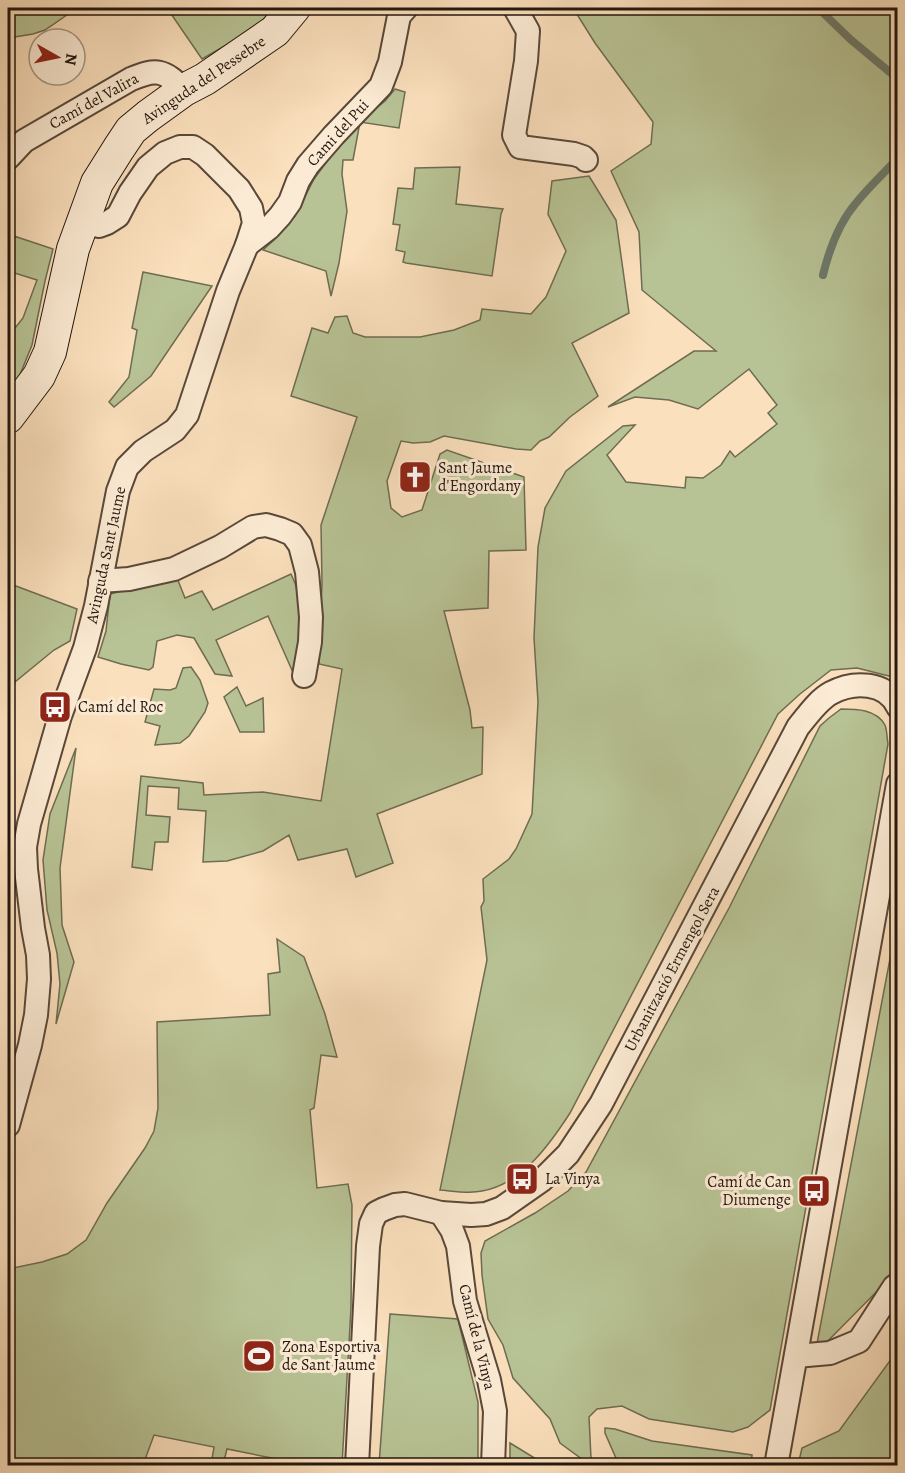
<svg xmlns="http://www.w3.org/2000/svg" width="905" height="1473" font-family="Alegreya,serif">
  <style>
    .green { fill: #b8c395; stroke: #6e6c52; stroke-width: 1.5 }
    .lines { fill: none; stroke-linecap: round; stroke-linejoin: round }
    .stream { stroke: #6e7b6c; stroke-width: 8 }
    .street-casing { stroke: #59483a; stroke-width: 26 }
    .secondary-casing { stroke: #23160e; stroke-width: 34 }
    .street { stroke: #fcebd4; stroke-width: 22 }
    .secondary { stroke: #fcebd4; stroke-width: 32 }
    .labels { text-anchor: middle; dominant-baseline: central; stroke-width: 6; stroke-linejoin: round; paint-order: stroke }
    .street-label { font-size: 16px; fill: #23160e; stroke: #fcebd4 }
    .poi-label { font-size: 16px; fill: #23160e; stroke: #fcebd4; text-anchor: start }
  </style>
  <rect width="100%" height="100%" fill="#fbe0bd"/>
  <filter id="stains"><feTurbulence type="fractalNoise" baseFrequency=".00333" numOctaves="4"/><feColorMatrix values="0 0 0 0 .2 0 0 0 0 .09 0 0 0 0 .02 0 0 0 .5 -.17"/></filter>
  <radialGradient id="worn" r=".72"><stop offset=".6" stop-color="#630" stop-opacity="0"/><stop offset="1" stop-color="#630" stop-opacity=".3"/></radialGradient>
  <!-- green -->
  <g class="green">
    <path d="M8,8H77L45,30L33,34L8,38Z"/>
    <path d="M167,8H273L256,28L202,59Z"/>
    <path d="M573,8H897V678L857,668L831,670L800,694L778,714L570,1113C550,1144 522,1184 482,1191C469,1194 453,1191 440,1190L487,960L481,907L484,901L483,879L509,859L516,849L532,814L538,702L534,638L538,547L545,508L566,471L623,426L635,425L607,455L626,482L685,488L686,477L703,478L721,465L730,451L735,457L777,424L768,413L777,405L749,369L698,409L669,400L635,397L608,407L694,351H716L642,290L639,232L611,171L651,144L653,122L595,43Z"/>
    <path d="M395,89L405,92L399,128L360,122L353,160H343L342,174L347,211L339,263L331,296L326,271L263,250L274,240L295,216L314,179L339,145L360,121L385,101Z"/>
    <path d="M460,167L456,204L503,209L501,214L492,276L406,263L403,262L405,252L396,250L400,225L393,224L398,188L413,189L415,168Z"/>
    <path d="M589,176L616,220L629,313L572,343L598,396L570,417L549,437L540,441L531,450L516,449L444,436L430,442L413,443L401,441L387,481L391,508L402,517L422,510L440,454L447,450L524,477L526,550L489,551L488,608L444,611L470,710L472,728L483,727L482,774L377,814L393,863L356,877L347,849L298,860L289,835L263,851L227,861L203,862L206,811L178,809L179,788L148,786L146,815L170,817L168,842H155L152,870L132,867L141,776L203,783L204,795L263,792L321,801L342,669L319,664L322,583L321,525L357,417L291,396L312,328L328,333L335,317L347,316L353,333L365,337H420L454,330L480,320L482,309L531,314L546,297L566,251L548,214L552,181Z"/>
    <path d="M14,236L53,249L45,281L32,345L19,377L8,390V337L23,318L37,280L8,271V264Z"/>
    <path d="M143,272L212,286L151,376L114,407L109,402L129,377L137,330L132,328Z"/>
    <path d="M291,574C307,604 299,644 295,677L268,616L216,640L232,676L215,674L194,638L177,635L157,641L153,667L149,670L121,664L98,657L106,631L110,594L177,578L185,598L202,591L213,610Z"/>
    <path d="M8,583L77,609L70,641L54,650L15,682L8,700Z"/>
    <path d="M191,667L200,680L208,703L205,712L189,736L180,743L155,745L160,726L145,722L154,689L170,690L176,688L183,668Z"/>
    <path d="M237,687L246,706L263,698L264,732H240L224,697Z"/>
    <path d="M841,709C856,709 876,709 885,725C887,730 887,738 888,744L770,1410L748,1427L733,1432L649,1419L622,1406L597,1409L589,1417L591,1458L586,1462L560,1443L550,1419L513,1378L503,1345L488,1319L482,1275L481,1253L485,1241L535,1213L568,1191L586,1172L729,908L820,726L829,718Z"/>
    <path d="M76,748L60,868L62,925L74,962L56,1024L60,984L57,953L47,910L43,860L50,814Z"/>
    <path d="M897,922V1271L815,1354Z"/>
    <path d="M277,939L304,957L325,1014L337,1057L321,1055L314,1108L310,1110L317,1188L348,1184L352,1205L351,1308L342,1465H307L227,1449L223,1465H211L214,1447L154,1435L143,1465H8V1269L42,1262L67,1254L86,1240L107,1203L145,1148L154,1131L158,1108L157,1022L270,1015L268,974L280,972Z"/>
    <path d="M390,1314L458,1319L478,1402V1465H379Z"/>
    <path d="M897,1351V1465H798L802,1448L839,1431Z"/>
    <path d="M605,1428L615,1429L652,1441L752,1455L751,1465H619L605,1433Z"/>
    <path d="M510,1443L546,1465H510Z"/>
  </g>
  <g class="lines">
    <!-- stream -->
    <g class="stream">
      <path d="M818,8L850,39L898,79"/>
      <path d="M823,275C829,250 839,223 856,203C869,187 884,173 898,158"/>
    </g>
    <!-- street casing -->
    <g class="street-casing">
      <g id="street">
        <path d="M515,8L528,31L526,61L514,135L520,147L574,154L583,157L586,160"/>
        <path d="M8,158L24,141L131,79C157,68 164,70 184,90"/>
        <path d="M247,245L269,228L280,216L290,202L298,181L308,165L334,135L381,86L390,62L399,16L406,8"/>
        <path d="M100,581L129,579L174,569L220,547L253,527L266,525L280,529L292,534L300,545L307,572L311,617L310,642L304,676"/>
        <path d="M8,1125L30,1045L36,1015L39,979L38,955L33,928L26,869L25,847L29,824L60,716L85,648L96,606L118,491L127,467L143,451L175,430L187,415L228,291L247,245L254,223L251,208L239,189L205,155L193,147H180L165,153L148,167L130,193L118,216L107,223L99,226L82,223"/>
        <path d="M441,1213L452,1230L458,1246L465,1301L489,1380L495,1411L493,1466"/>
        <path d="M796,1356L830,1353L859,1341L894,1287L898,1284"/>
        <path d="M357,1466L368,1246L371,1224L376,1213L384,1209L395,1205L405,1204L441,1213L471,1215L486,1214L502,1208L542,1180L568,1154L601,1104L798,727C808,715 818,700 831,693C853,681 887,681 898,707"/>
        <path d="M776,1466L898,784"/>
      </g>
    </g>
    <!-- secondary casing -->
    <g class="secondary-casing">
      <path id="secondary" d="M8,417L39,376L50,352L73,249L97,183L119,148L131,130L148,116L184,90L205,79L275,31L294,8"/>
    </g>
    <!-- street -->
    <use href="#street" class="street"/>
    <!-- secondary -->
    <use href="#secondary" class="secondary"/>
  </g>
  <!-- icons -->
  <defs>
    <g id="church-square" transform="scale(1.725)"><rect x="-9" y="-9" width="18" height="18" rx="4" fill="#8f2418" stroke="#fcebd4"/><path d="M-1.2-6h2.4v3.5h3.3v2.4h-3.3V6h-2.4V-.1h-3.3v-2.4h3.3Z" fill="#fff"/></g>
    <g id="bus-square" transform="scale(1.725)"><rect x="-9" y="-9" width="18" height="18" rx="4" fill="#8f2418" stroke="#fcebd4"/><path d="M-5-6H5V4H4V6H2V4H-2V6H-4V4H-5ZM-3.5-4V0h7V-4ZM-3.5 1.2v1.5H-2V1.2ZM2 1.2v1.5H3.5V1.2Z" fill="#fff"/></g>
    <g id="stadium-square" transform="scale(1.725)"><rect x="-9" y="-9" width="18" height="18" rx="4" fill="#8f2418" stroke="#fcebd4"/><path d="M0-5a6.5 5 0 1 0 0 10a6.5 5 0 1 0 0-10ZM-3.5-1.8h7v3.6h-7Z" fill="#fff"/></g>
  </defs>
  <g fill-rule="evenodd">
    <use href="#church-square" x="415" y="477"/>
    <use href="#bus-square" x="55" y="707"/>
    <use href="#bus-square" x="522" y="1179"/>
    <use href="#bus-square" x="814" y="1191"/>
    <use href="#stadium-square" x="259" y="1356"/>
  </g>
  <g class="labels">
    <!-- street labels -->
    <g class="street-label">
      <text transform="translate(204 80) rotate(-34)">Avinguda del Pessebre</text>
      <text transform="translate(94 101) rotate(-29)">Camí del Valira</text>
      <text transform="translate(338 133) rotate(-48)">Cami del Pui</text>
      <text transform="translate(106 555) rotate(-78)">Avinguda Sant Jaume</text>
      <text transform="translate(672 969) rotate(-62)">Urbanització Ermengol Sera</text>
      <text transform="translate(477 1337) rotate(76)">Camí de la Vinya</text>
    </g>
    <!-- poi labels -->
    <g class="poi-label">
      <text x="438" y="468">Sant Jaume<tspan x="438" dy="18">d'Engordany</tspan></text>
      <text x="78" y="707">Camí del Roc</text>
      <text x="545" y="1179">La Vinya</text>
      <text x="791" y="1182" text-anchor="end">Camí de Can<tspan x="791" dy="18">Diumenge</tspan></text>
      <text x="282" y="1347">Zona Esportiva<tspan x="282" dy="18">de Sant Jaume</tspan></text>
    </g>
  </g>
  <!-- margin -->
  <rect width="905" height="1473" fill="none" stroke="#fbe0bd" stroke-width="30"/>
  <rect x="9" y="9" width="887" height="1455" fill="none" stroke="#23160e" stroke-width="3"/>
  <rect x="15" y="15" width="875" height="1443" fill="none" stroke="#23160e" stroke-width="1.5"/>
  <!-- north arrow -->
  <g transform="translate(57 57) rotate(99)"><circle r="28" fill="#fcebd4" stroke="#a59685" stroke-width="1.5"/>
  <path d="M0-4.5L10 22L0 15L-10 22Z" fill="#8f2418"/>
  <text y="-9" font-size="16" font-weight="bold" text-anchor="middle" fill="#23160e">N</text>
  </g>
  <rect width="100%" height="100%" filter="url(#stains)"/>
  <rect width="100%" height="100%" fill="url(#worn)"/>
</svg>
